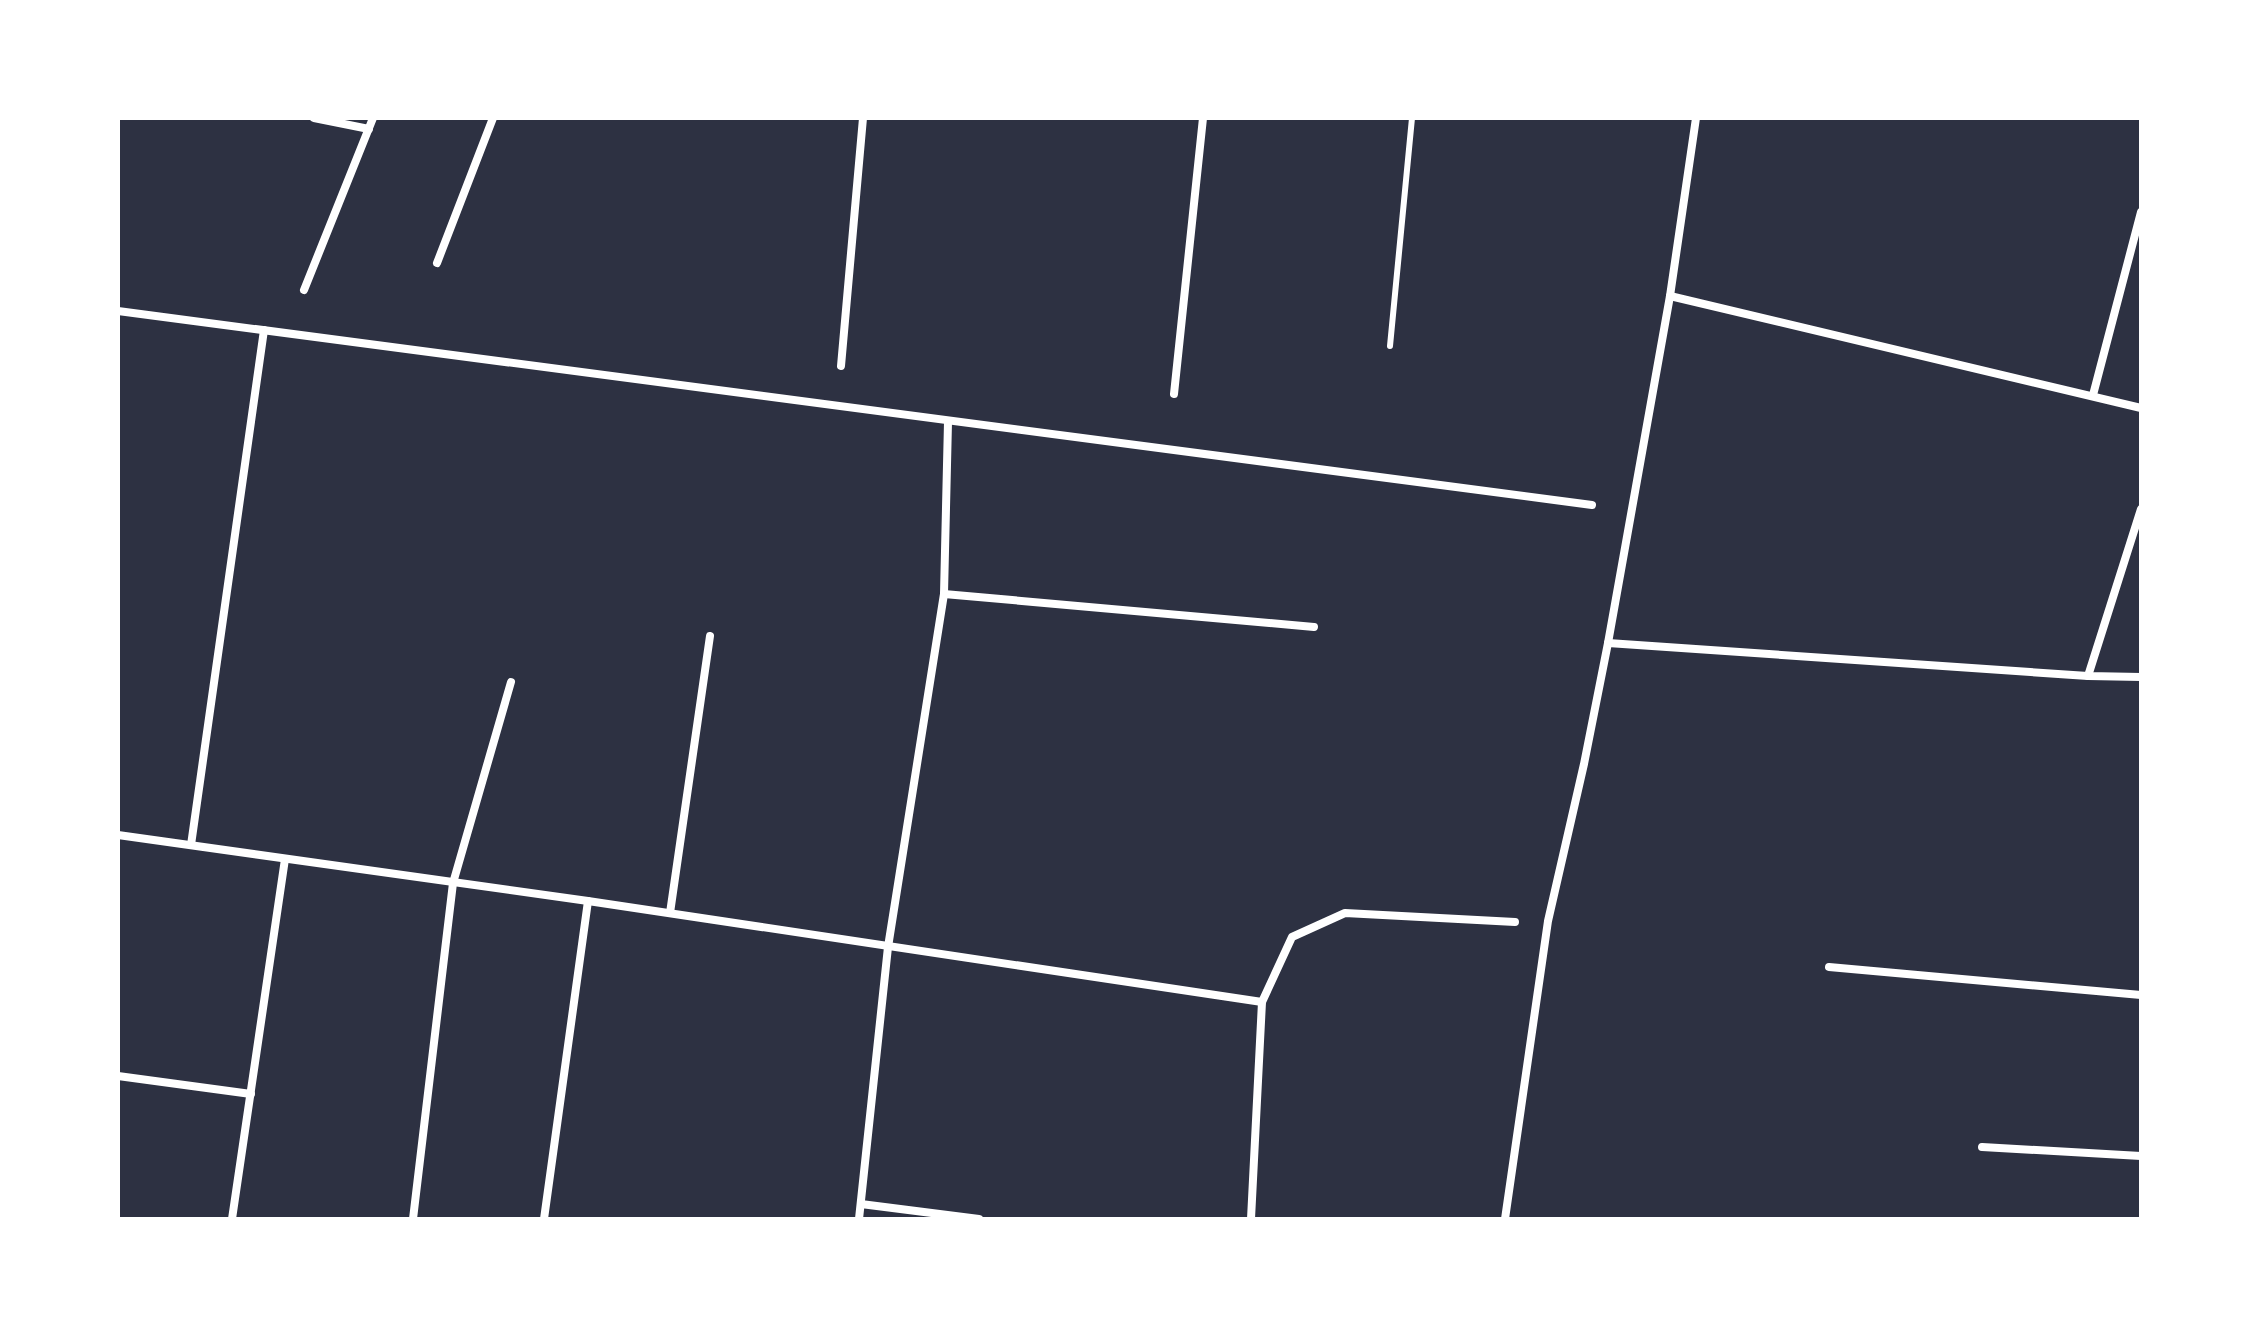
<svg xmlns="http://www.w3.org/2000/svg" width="2259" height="1337" font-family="Inter,sans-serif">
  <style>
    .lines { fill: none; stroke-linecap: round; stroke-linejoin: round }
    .service { stroke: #fff; stroke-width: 6 }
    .minor { stroke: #fff; stroke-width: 8 }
  </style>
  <rect width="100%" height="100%" fill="#2d3142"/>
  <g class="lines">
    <!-- service -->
    <path class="service" d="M1390,346L1412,118"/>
    <!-- minor -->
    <g class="minor">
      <path d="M314,118L369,129"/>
      <path d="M437,263L493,118"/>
      <path d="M304,290L373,118"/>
      <path d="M1670,296L2141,408"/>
      <path d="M118,311L1592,505"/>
      <path d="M841,366L863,118"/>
      <path d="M1174,394L1203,118"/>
      <path d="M2093,395L2141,212"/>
      <path d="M944,594L1314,627"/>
      <path d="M1608,643L2088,676L2141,677"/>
      <path d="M2088,676L2141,509"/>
      <path d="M118,835L588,901L1262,1002"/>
      <path d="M191,845L264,330"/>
      <path d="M670,913L710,636"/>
      <path d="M1829,967L2141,995"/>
      <path d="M118,1076L251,1094"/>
      <path d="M1982,1147L2141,1156"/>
      <path d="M861,1204L979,1219"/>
      <path d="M232,1219L285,859"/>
      <path d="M413,1219L453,883L511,682"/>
      <path d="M544,1219L588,901"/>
      <path d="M859,1219L888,947L944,594L948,422"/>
      <path d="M1251,1219L1262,1002L1292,937L1345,913L1515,922"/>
      <path d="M1505,1219L1548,921L1584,764L1608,643L1670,296L1696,118"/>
    </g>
  </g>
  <!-- border -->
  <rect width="2259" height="1337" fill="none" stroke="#ffffff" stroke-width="240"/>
</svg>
